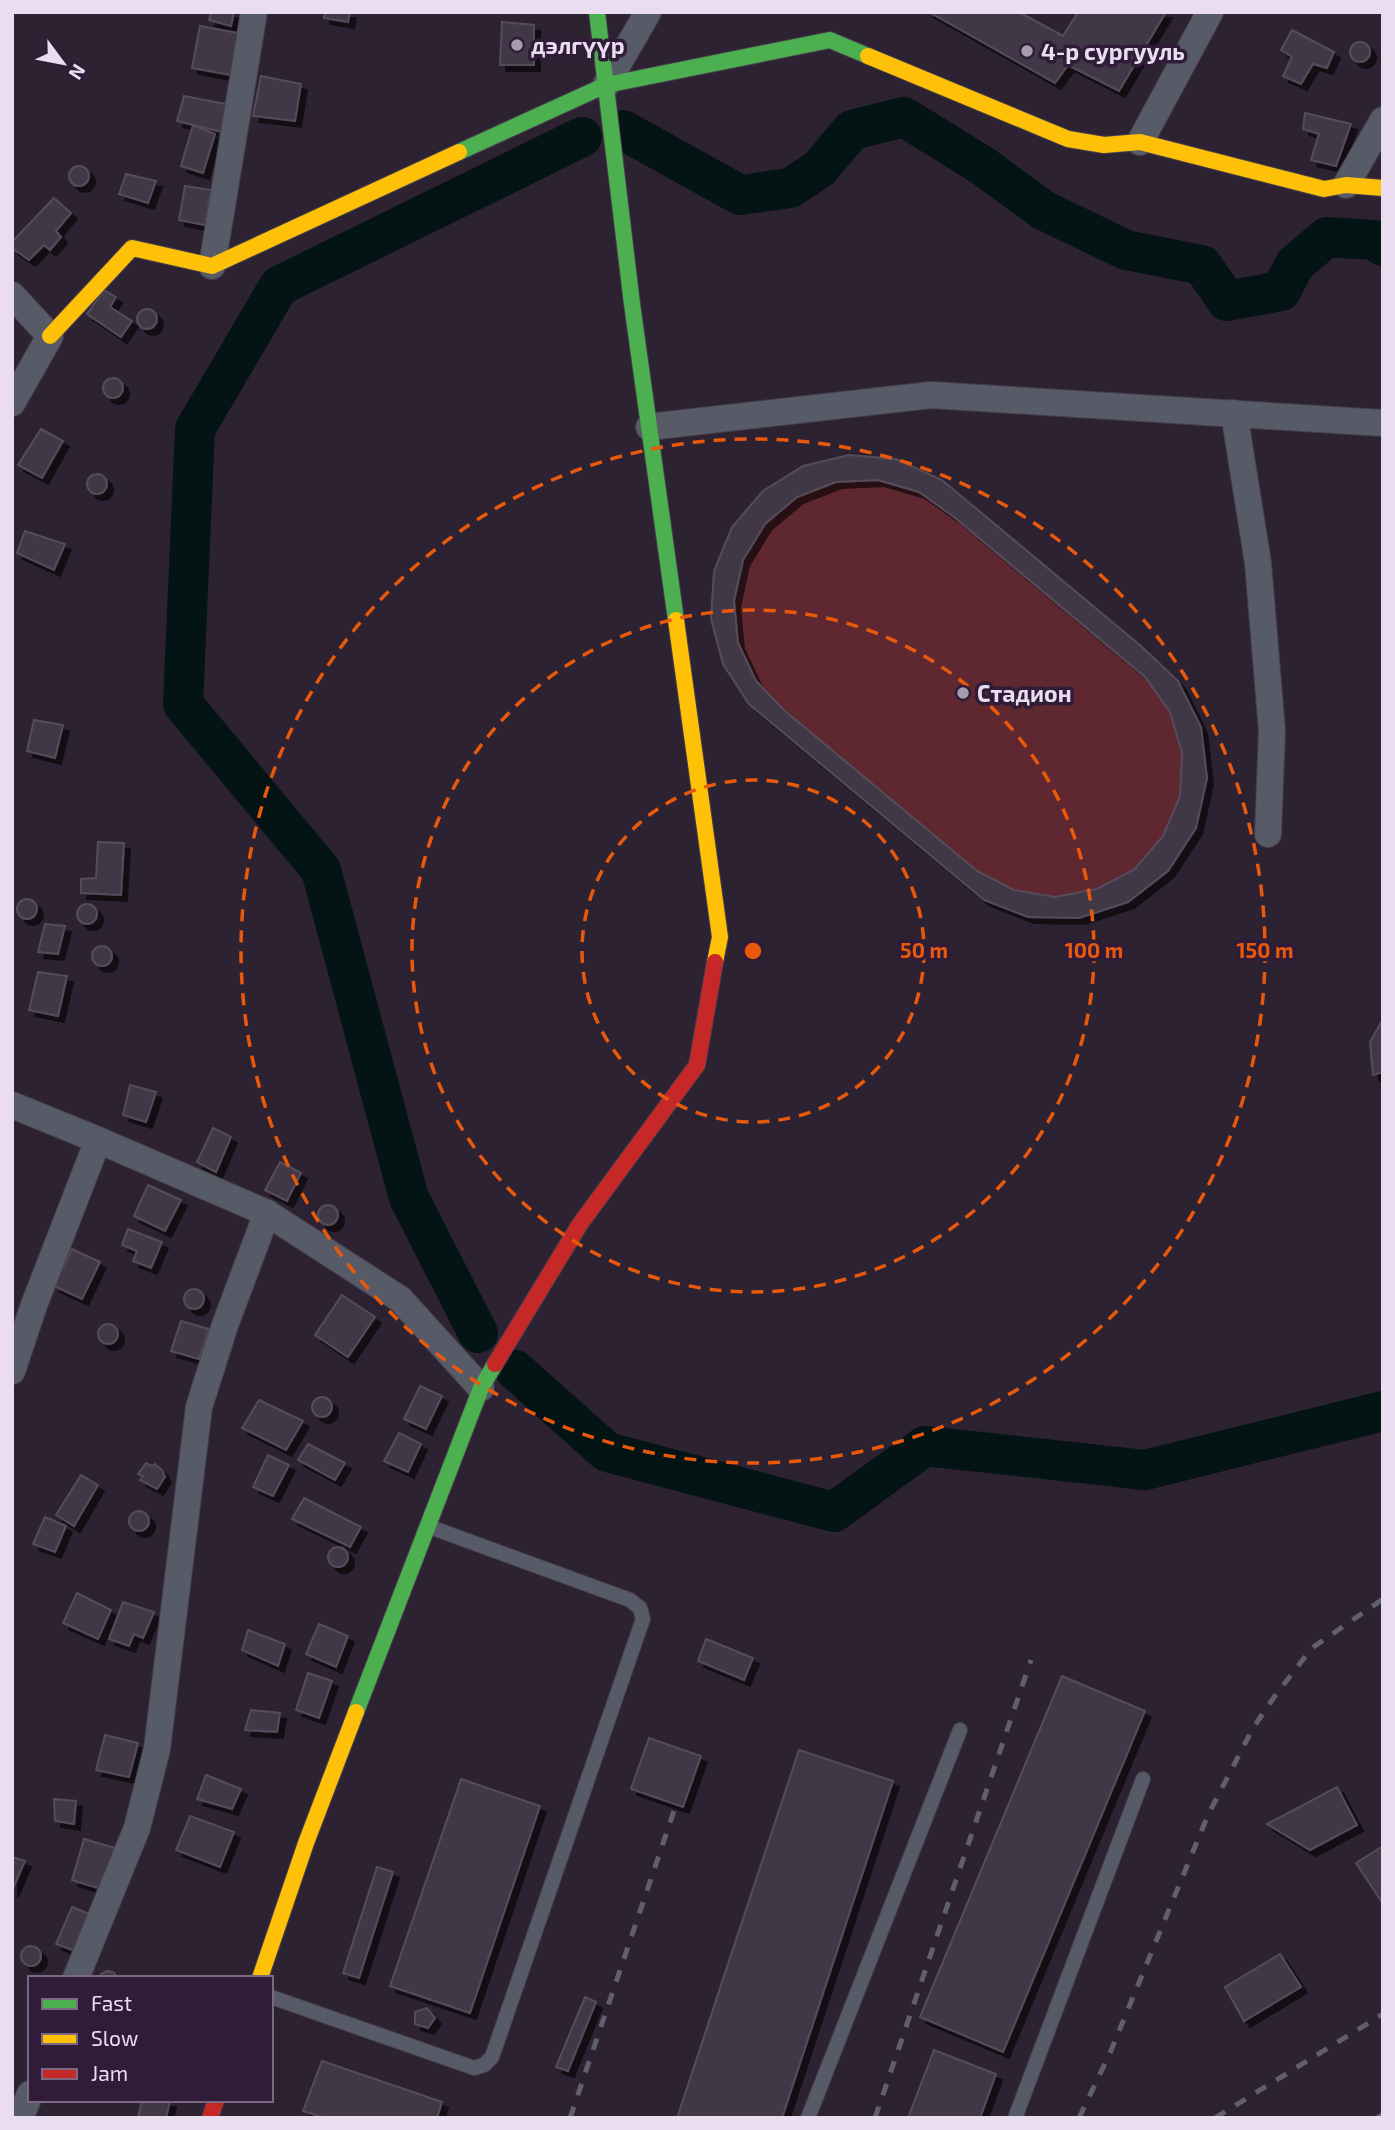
<svg xmlns="http://www.w3.org/2000/svg" width="1395" height="2130" font-family="'Exo 2',sans-serif">
  <style>
    .green { fill: #5f2730 }
    .lines { fill: none; stroke-linecap: round; stroke-linejoin: round }
    .river { stroke: #041314; stroke-width: 40 }
    .building { fill: #413946; stroke: #564c5a; stroke-width: 2; fill-rule: evenodd; filter: url(#shadow) }
    .lane-casing { stroke: #463e4b; stroke-width: 16 }
    .street-casing { stroke: #463e4b; stroke-width: 28 }
    .fast-casing { stroke: #463e4b; stroke-width: 18 }
    .slow-casing { stroke: #463e4b; stroke-width: 18 }
    .jam-casing { stroke: #463e4b; stroke-width: 18 }
    .lane { stroke: #565b67; stroke-width: 14 }
    .street { stroke: #565b67; stroke-width: 26 }
    .fast { stroke: #4caf50; stroke-width: 16 }
    .slow { stroke: #ffc107; stroke-width: 16 }
    .jam { stroke: #c62828; stroke-width: 16 }
    .rail { stroke: #615f6b; stroke-width: 5; stroke-dasharray: 12 12; stroke-linecap: butt }
    .ring { fill: none; stroke: #e8590c; stroke-width: 3.5; stroke-dasharray: 12 9 }
    .poi-dot { fill: #a79cad; stroke: #301c38; stroke-width: 2.5 }
    .labels { text-anchor: middle; dominant-baseline: central; stroke-width: 7; stroke-linejoin: round; paint-order: stroke }
    .poi-label { font-size: 23px; font-weight: bold; fill: #e9ddef; stroke: #301c38; text-anchor: start }
    .centre { fill: #e8590c; stroke: #301c38; stroke-width: 3.5 }
    .ring-label { font-size: 21px; text-anchor: middle; font-weight: bold; fill: #e8590c; stroke: #301c38; stroke-width: 7; stroke-linejoin: round; paint-order: stroke }
  </style>
  <defs>
    <filter id="shadow"><feDropShadow dx="6" dy="6" stdDeviation="0" flood-color="#0009"/></filter>
  </defs>
  <rect width="100%" height="100%" fill="#2d2232"/>
  <!-- green -->
  <path class="green" d="M896,459L942,480L1141,646L1178,681L1201,727L1207,778L1196,828L1168,871L1128,902L1079,918L1028,917L984,900L749,704L723,664L711,619L732,527L763,491L803,466Z"/>
  <g class="lines">
    <!-- river -->
    <g class="river">
      <path d="M623,130L740,195L790,188L819,169L852,130L904,117L983,166L1043,210L1126,250L1202,265L1227,301L1281,291L1295,264L1327,237L1374,240L1383,246"/>
      <path d="M478,1333L409,1198L321,870L183,704L195,429L279,286L582,137"/>
      <path d="M515,1370L607,1452L834,1512L925,1446L1145,1470L1383,1411"/>
    </g>
  </g>
  <!-- building -->
  <g class="building">
    <path d="M211,12H234L231,26L209,20Z"/>
    <path d="M325,12H350L348,22L324,18Z"/>
    <path d="M929,12H1019L1063,36L1078,12H1166L1119,91L1068,65L1055,83Z"/>
    <path d="M502,22L534,25V65H500Z"/>
    <path d="M200,26L238,33L231,75L192,68Z"/>
    <path d="M1292,30L1334,52L1327,68L1313,64L1301,84L1283,76L1292,57L1281,50Z"/>
    <circle cx="1360" cy="52" r="10"/>
    <path d="M261,76L301,84L295,121L253,116Z"/>
    <path d="M184,96L226,104L222,132L177,121Z"/>
    <path d="M1305,113L1351,124L1336,166L1311,160L1319,134L1303,129Z"/>
    <path d="M193,125L215,134L203,173L181,166Z"/>
    <circle cx="79" cy="176" r="10"/>
    <path d="M126,174L156,181L148,203L119,194Z"/>
    <path d="M185,186L211,190L205,225L179,220Z"/>
    <path d="M54,198L71,213L56,231L61,237L50,250L44,245L29,260L12,248V242Z"/>
    <path d="M104,290L116,297L110,307L132,321L121,337L87,314Z"/>
    <circle cx="147" cy="319" r="10"/>
    <circle cx="113" cy="388" r="10"/>
    <path d="M41,429L63,441L42,478L18,465Z"/>
    <path d="M849,455L896,459L942,480L1141,646L1178,681L1201,727L1207,778L1196,828L1168,871L1128,902L1079,918L1028,917L984,900L749,704L723,664L711,619L714,571L732,527L763,491L803,466ZM878,480L919,492L954,517L1145,677L1170,712L1182,753L1180,796L1163,836L1135,869L1097,889L1055,897L1014,890L977,871L785,711L756,681L738,643L734,601L743,560L765,524L797,497L836,482Z"/>
    <circle cx="97" cy="484" r="10"/>
    <path d="M25,531L65,544L54,570L17,553Z"/>
    <path d="M34,720L63,725L55,758L27,751Z"/>
    <path d="M98,842L124,843L121,895L81,893V879L96,878Z"/>
    <circle cx="27" cy="909" r="10"/>
    <circle cx="87" cy="914" r="10"/>
    <path d="M45,924L65,926L58,954L38,952Z"/>
    <circle cx="102" cy="956" r="10"/>
    <path d="M38,972L67,976L58,1016L29,1010Z"/>
    <path d="M1383,1019V1072L1373,1075L1370,1042Z"/>
    <path d="M130,1085L156,1092L146,1122L123,1115Z"/>
    <path d="M213,1128L231,1137L216,1172L197,1162Z"/>
    <path d="M280,1162L301,1173L287,1201L265,1190Z"/>
    <path d="M148,1185L181,1200L165,1231L134,1216Z"/>
    <circle cx="328" cy="1215" r="10"/>
    <path d="M128,1229L162,1242L151,1268L133,1261L137,1251L122,1245Z"/>
    <path d="M72,1249L100,1262L82,1299L54,1286Z"/>
    <circle cx="194" cy="1299" r="10"/>
    <path d="M342,1295L375,1317L348,1357L315,1335Z"/>
    <path d="M181,1321L209,1329L199,1359L171,1351Z"/>
    <circle cx="108" cy="1334" r="10"/>
    <path d="M420,1386L442,1396L426,1429L404,1419Z"/>
    <circle cx="322" cy="1407" r="10"/>
    <path d="M259,1400L303,1421L286,1450L242,1428Z"/>
    <path d="M399,1433L421,1444L408,1472L384,1461Z"/>
    <path d="M308,1444L345,1463L335,1480L298,1460Z"/>
    <path d="M268,1455L289,1465L273,1496L253,1487Z"/>
    <path d="M146,1463L152,1466L155,1464L162,1470L165,1477L157,1489L140,1480L143,1476L138,1474Z"/>
    <path d="M81,1475L98,1485L74,1526L56,1515Z"/>
    <path d="M304,1498L361,1527L350,1547L292,1519Z"/>
    <circle cx="139" cy="1521" r="10"/>
    <path d="M45,1517L66,1526L55,1552L33,1544Z"/>
    <circle cx="338" cy="1557" r="10"/>
    <path d="M77,1593L111,1610L98,1639L63,1623Z"/>
    <path d="M123,1602L154,1612L143,1638L134,1634L129,1646L109,1639Z"/>
    <path d="M319,1624L348,1636L336,1667L306,1654Z"/>
    <path d="M248,1630L285,1644L278,1666L242,1650Z"/>
    <path d="M706,1639L753,1658L744,1680L698,1661Z"/>
    <path d="M308,1673L332,1681L319,1718L296,1710Z"/>
    <path d="M1062,1676L1145,1711L1003,2052L920,2017Z"/>
    <path d="M251,1710L280,1713L277,1732L245,1730Z"/>
    <path d="M105,1735L138,1743L129,1777L96,1770Z"/>
    <path d="M649,1738L701,1756L683,1807L631,1789Z"/>
    <path d="M799,1750L893,1781L782,2118H677Z"/>
    <path d="M206,1775L241,1789L232,1809L197,1799Z"/>
    <path d="M461,1779L540,1806L470,2013L390,1986Z"/>
    <path d="M1337,1787L1357,1825L1310,1850L1267,1824Z"/>
    <path d="M54,1799L76,1801L74,1824L55,1821Z"/>
    <path d="M190,1816L234,1832L220,1867L176,1850Z"/>
    <path d="M84,1839L115,1848L101,1889L72,1880Z"/>
    <path d="M1383,1846V1904L1356,1863Z"/>
    <path d="M12,1857L25,1861L12,1891Z"/>
    <path d="M377,1867L393,1872L359,1978L343,1973Z"/>
    <path d="M72,1907L92,1915L75,1951L56,1944Z"/>
    <circle cx="31" cy="1956" r="10"/>
    <path d="M1280,1954L1301,1987L1244,2021L1225,1987Z"/>
    <path d="M107,1971L113,1972L118,1978H99L101,1974Z"/>
    <path d="M585,1997L596,2002L568,2071L556,2067Z"/>
    <path d="M427,2008L435,2018L428,2028L415,2024V2012Z"/>
    <path d="M934,2050L996,2074L980,2118H908Z"/>
    <path d="M322,2061L442,2102L437,2118H325L303,2111Z"/>
    <path d="M142,2100L170,2101L166,2118H138Z"/>
  </g>
  <g class="lines">
    <!-- lane casing -->
    <g class="lane-casing">
      <g id="lane">
        <path d="M271,1997L474,2068L484,2065L492,2057L643,1619L640,1608L630,1600L430,1527"/>
        <path d="M808,2118L960,1730"/>
        <path d="M1015,2118L1143,1779"/>
      </g>
    </g>
    <!-- street casing -->
    <g class="street-casing">
      <g id="street">
        <path d="M606,85L648,12"/>
        <path d="M1140,142L1210,12"/>
        <path d="M1346,185L1383,120"/>
        <path d="M212,266L254,12"/>
        <path d="M12,295L50,336L12,403"/>
        <path d="M1234,413L1258,563L1272,731L1268,834"/>
        <path d="M649,427L931,395L1383,423"/>
        <path d="M12,1105L98,1140L267,1213L400,1299L481,1388"/>
        <path d="M12,1371L34,1305L98,1140"/>
        <path d="M76,1978L137,1828L157,1749L199,1407L225,1325L267,1213"/>
        <path d="M20,2118L30,2094"/>
      </g>
    </g>
    <!-- fast casing -->
    <g class="fast-casing">
      <g id="fast">
        <path d="M597,12L632,304L676,620"/>
        <path d="M459,152L606,85L830,40L868,56"/>
        <path d="M356,1712L481,1388L495,1364"/>
      </g>
    </g>
    <!-- slow casing -->
    <g class="slow-casing">
      <g id="slow">
        <path d="M868,56L1068,139L1104,145L1140,142L1324,189L1346,185L1383,188"/>
        <path d="M50,336L132,248L212,266L459,152"/>
        <path d="M676,620L720,937L715,962"/>
        <path d="M260,1978L306,1843L356,1712"/>
      </g>
    </g>
    <!-- jam casing -->
    <g class="jam-casing">
      <g id="jam">
        <path d="M495,1364L580,1224L697,1065L715,962"/>
        <path d="M210,2118L216,2100"/>
      </g>
    </g>
    <!-- lane -->
    <use href="#lane" class="lane"/>
    <!-- street -->
    <use href="#street" class="street"/>
    <!-- fast -->
    <use href="#fast" class="fast"/>
    <!-- slow -->
    <use href="#slow" class="slow"/>
    <!-- jam -->
    <use href="#jam" class="jam"/>
    <!-- rail -->
    <g class="rail">
      <path d="M570,2118L676,1805"/>
      <path d="M875,2118L1031,1660"/>
      <path d="M1079,2118L1110,2053L1208,1815L1253,1728L1277,1693L1312,1648L1383,1599"/>
      <path d="M1215,2118L1383,2014"/>
      <path d="M1377,2118L1383,2114"/>
    </g>
  </g>
  <!-- distance rings -->
  <g class="ring">
    <circle cx="753" cy="951" r="171"/>
    <circle cx="753" cy="951" r="341"/>
    <circle cx="753" cy="951" r="512"/>
  </g>
  <!-- markers -->
  <g class="poi-dot">
    <circle cx="517" cy="45" r="7"/>
    <circle cx="1027" cy="51" r="7"/>
    <circle cx="963" cy="693" r="7"/>
  </g>
  <g class="labels">
    <!-- poi labels -->
    <g class="poi-label">
      <text x="531" y="45">дэлгүүр</text>
      <text x="1041" y="51">4-р сургууль</text>
      <text x="977" y="693">Стадион</text>
    </g>
  </g>
  <circle cx="753" cy="951" r="10" class="centre"/>
  <g class="ring-label">
    <text x="924" y="958">50 m</text>
    <text x="1094" y="958">100 m</text>
    <text x="1265" y="958">150 m</text>
  </g>
  <!-- border -->
  <rect width="1395" height="2130" fill="none" stroke="#e9ddef" stroke-width="28"/>
  <!-- legend -->
  <rect x="28" y="1976" width="245" height="126" fill="#301c38" stroke="#7a6981" stroke-width="2"/>
  <rect x="42" y="1999" width="35" height="10" fill="#4caf50" stroke="#7a6981" stroke-width="2"/>
  <text x="91" y="2011" font-size="21" fill="#e9ddef">Fast</text>
  <rect x="42" y="2034" width="35" height="10" fill="#ffc107" stroke="#7a6981" stroke-width="2"/>
  <text x="91" y="2046" font-size="21" fill="#e9ddef">Slow</text>
  <rect x="42" y="2069" width="35" height="10" fill="#c62828" stroke="#7a6981" stroke-width="2"/>
  <text x="91" y="2081" font-size="21" fill="#e9ddef">Jam</text>
  <!-- north arrow -->
  <g transform="translate(63 63) rotate(122)" stroke="#301c38" stroke-width="5" paint-order="stroke">
  <path d="M0-5L12 26L0 18L-12 26Z" fill="#e9ddef"/>
  <text y="-10" font-size="19" font-weight="bold" text-anchor="middle" fill="#e9ddef">N</text>
  </g>
</svg>
